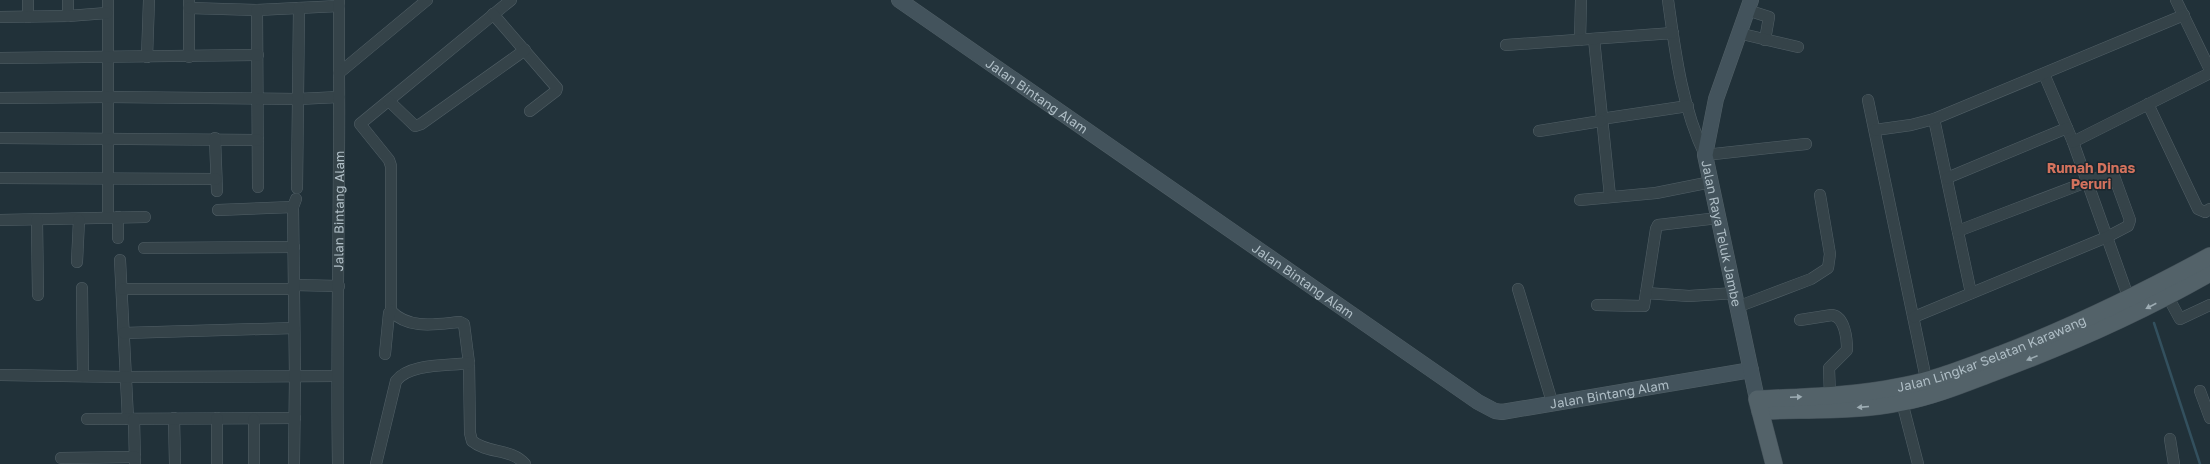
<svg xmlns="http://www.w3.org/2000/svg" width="2210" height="464" font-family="'Golos Text',sans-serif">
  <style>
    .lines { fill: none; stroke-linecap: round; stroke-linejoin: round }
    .stream { stroke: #33505e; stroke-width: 2.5 }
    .street-casing { stroke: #526067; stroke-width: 12 }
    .secondary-casing { stroke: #526067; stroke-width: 16 }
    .primary-casing { stroke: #414e56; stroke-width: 18 }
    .street { stroke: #354349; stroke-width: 11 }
    .secondary { stroke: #43535c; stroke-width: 15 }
    .primary { stroke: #536269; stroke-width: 17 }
    .oneway { fill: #9dacb3 }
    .labels { text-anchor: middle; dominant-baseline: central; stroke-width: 3; stroke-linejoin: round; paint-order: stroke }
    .street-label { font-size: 13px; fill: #afbec6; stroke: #1a272e }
    .neighbourhood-label { font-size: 14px; font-weight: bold; fill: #d3725d; stroke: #1a272e }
  </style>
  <rect width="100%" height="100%" fill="#213139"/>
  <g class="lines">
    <!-- stream -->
    <path class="stream" d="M2154,323L2200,464"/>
    <!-- street casing -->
    <g class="street-casing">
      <g id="street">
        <path d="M28,0V17"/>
        <path d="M68,0V16"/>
        <path d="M108,0V217"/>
        <path d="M511,0L360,124L389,160L391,166V311C409,330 437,324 460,322L464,324L469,363L470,433L472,441C488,454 511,448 525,464"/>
        <path d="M1668,0C1675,51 1682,108 1705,155L1806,144"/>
        <path d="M2176,0L2210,70"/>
        <path d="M189,1V57"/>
        <path d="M189,8L257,10L339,6"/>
        <path d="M257,10L258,187"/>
        <path d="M1747,10L1769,17L1765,40"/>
        <path d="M493,14L557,88L556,91L530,111"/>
        <path d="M0,17L68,16L107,13"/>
        <path d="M1738,33L1798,47"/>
        <path d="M1594,39L1610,196"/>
        <path d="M1580,40L1581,0"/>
        <path d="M1506,45L1673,33"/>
        <path d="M147,57L149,0"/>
        <path d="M0,58L258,55"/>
        <path d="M339,73V0"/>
        <path d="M2044,74L2073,142L2129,299"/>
        <path d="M0,98L107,97L298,99L339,97"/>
        <path d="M1868,100L1925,374"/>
        <path d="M389,101L415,126L421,124L525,50"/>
        <path d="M2148,104L2198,209L2205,212L2210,209"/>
        <path d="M1601,119L1688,106"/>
        <path d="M1934,119L1971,293"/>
        <path d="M1875,130L1911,125L1934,119L2184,15"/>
        <path d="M1539,131L1601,121"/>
        <path d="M0,138L258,140"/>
        <path d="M215,138L217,191"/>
        <path d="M2073,142L2210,73"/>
        <path d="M0,178L216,179"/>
        <path d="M1947,178L2067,128"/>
        <path d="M297,188L299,8"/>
        <path d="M1580,200L1656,193L1711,182"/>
        <path d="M218,210L293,207"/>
        <path d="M118,217V238"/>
        <path d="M0,220L145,217"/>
        <path d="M37,220L38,295"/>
        <path d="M144,248L294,247"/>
        <path d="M120,260L128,419"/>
        <path d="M77,262L79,220"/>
        <path d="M294,285L339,286"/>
        <path d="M82,288L83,376"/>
        <path d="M122,289H294"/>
        <path d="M1518,289L1553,405"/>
        <path d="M1646,293L1689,296L1735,293"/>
        <path d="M2168,297L2180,319L2210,305"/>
        <path d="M1597,305L1644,306L1656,229L1658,225L1718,218"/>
        <path d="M1737,307L1811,279L1828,268L1830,254L1820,195"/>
        <path d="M1914,317L2107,237L2128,226L2130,220L2114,176L2110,173L1958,231"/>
        <path d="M1800,320L1832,315C1845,317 1847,339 1847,350L1829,368L1830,396"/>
        <path d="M124,333L294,328"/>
        <path d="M385,354L389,313L391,311"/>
        <path d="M0,375L125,377L337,376"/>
        <path d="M2200,391L2210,418"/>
        <path d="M1902,402L1918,464"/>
        <path d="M174,418L175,464"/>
        <path d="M87,419L295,418"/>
        <path d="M134,419L135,463"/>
        <path d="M254,419V464"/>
        <path d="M2170,439L2174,464"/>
        <path d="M61,458L135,457"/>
        <path d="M217,464V418"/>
        <path d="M294,464L295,377L293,207L296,199"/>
        <path id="s1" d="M338,464C336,334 340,203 339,73L427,0"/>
        <path d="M376,464L396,381C409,363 448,366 469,363"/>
      </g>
    </g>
    <!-- secondary casing -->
    <g class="secondary-casing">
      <g id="secondary">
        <path id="s2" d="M899,0L1478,402L1495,411L1502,412L1751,370"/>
        <path id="s3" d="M1751,0L1716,99L1705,155L1757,399"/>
      </g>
    </g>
    <!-- primary casing -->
    <g class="primary-casing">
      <g id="primary">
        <path d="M1760,411C1808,409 1856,412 1903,402C1934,396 1963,384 1992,373C2068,345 2140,313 2210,273"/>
        <path id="s4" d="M1774,464L1757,399C1806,397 1854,396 1902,386C1936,380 1969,366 2002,354C2074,326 2142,293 2210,256"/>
      </g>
    </g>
    <!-- street -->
    <use href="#street" class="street"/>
    <!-- secondary -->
    <use href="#secondary" class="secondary"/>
    <!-- primary -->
    <use href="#primary" class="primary"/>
  </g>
  <!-- one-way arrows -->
  <defs><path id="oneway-solid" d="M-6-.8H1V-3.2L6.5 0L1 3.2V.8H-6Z"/></defs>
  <g class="oneway">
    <use href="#oneway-solid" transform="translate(2151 306) rotate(153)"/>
    <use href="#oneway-solid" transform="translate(2032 358) rotate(158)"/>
    <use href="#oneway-solid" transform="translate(1796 397) rotate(-2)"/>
    <use href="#oneway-solid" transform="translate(1863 407) rotate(175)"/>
  </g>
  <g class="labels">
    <!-- street labels -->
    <g class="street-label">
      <text stroke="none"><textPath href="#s2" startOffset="168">Jalan Bintang Alam</textPath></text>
      <text stroke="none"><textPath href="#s1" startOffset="253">Jalan Bintang Alam</textPath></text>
      <text stroke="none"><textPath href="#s3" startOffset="242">Jalan Raya Teluk Jambe</textPath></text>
      <text stroke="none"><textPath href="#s2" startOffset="492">Jalan Bintang Alam</textPath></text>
      <text stroke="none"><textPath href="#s4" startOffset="308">Jalan Lingkar Selatan Karawang</textPath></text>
      <text stroke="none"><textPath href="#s2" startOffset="840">Jalan Bintang Alam</textPath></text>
    </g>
    <!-- neighbourhood labels -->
    <g class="neighbourhood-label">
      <text x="2091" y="167">Rumah Dinas<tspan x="2091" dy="16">Peruri</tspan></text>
    </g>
  </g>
</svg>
